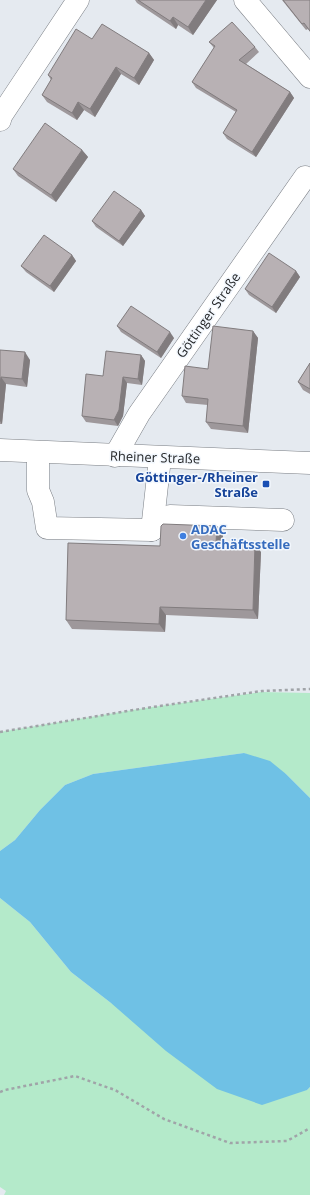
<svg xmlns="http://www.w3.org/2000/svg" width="310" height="1195" font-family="'Open Sans',sans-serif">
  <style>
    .green { fill: #b4eaca }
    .water { fill: #6fc1e5 }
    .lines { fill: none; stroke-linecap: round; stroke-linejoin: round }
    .minor-casing { stroke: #7a7e84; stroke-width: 23 }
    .major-casing { stroke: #7a7e84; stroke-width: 23 }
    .path { stroke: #a0a4a8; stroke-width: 2.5; stroke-dasharray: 3 3; stroke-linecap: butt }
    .minor { stroke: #fff; stroke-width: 22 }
    .major { stroke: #fff; stroke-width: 22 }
    .wall { fill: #9e989b }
    .shaded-wall { fill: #817c7e }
    .building { fill: #b8b1b4; stroke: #817c7e }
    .transit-dot { fill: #1a4fb4; stroke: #f2f7fd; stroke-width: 1.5 }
    .shop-dot { fill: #3f7fe0; stroke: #f2f7fd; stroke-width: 1.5 }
    .labels { text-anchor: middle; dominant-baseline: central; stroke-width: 3; stroke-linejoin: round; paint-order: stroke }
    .street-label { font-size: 13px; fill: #252729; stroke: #f2f7fd }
    .transit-label { font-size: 13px; font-weight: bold; fill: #164399; stroke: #f2f7fd; text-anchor: end }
    .shop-label { font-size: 13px; font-weight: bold; fill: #366cbe; stroke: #f2f7fd; text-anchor: start }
  </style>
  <rect width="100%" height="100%" fill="#e5eaf0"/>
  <!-- green -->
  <g class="green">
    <path d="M261,692L310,693V798L286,774L244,753L93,774L65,785L40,810L15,840L0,851V732L145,708Z"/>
    <path d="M0,898L30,922L71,972L111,1003L307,1090L310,1087V1195H4L6,1191L0,1187Z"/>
  </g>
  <!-- water -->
  <path class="water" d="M244,753L270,761L286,774L310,798V1087L307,1090L262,1105L217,1089L166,1051L111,1003L71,972L30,922L0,898V851L15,840L40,810L65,785L93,774Z"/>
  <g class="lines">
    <!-- minor casing -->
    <g class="minor-casing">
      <g id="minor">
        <path d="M245,0L310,77"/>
        <path d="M0,120L1,116L78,0"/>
        <path d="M38,452V490L43,502L47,528L152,530L170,516L283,520"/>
        <path d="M115,456L139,414L305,177"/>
        <path d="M152,530L160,458"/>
      </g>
    </g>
    <!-- major casing -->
    <g class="major-casing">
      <path id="major" d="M0,450L310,463"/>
    </g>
    <!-- path -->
    <g class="path">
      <path d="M0,732L146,708L262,691L310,689"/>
      <path d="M0,1092L5,1090L75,1076L115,1090L164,1119L230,1143L287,1141L310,1128"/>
    </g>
    <!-- minor -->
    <use href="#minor" class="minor"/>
    <!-- major -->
    <use href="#major" class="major"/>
  </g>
  <!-- wall -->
  <g class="wall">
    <path d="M135,0H217L193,35L178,25L176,29L137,3Z"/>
    <path d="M282,0H310V32L308,29L306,30Z"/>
    <path d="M92,39L149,53L154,60L139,85L121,74L95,117L84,110L77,120L47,102L42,95L51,80L48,75Z"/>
    <path d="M209,42L255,47L259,52L246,64L290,92L294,98L256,157L227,139L223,133L236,112L196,88L192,82L214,48Z"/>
    <path d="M82,150L88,157L56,202L18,176L13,169Z"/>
    <path d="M141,210L145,216L123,246L96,227L92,221Z"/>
    <path d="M72,255L76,261L54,292L26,272L21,266Z"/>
    <path d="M296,271L300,277L276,313L249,295L245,289Z"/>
    <path d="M117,326L174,338L161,358L121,332Z"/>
    <path d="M253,331L258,338L248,433L211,429L206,422L208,405L186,403L182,396L208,369Z"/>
    <path d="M0,350L30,360L27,387L6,384L2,424H0Z"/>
    <path d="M141,355L145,361L142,385L127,383L123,416L118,426L86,422L82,416L103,376Z"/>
    <path d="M310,363V394L303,390L298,382Z"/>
    <path d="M223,534V543L261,552L258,619L166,615L165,632L72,629L66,620L160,546Z"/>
  </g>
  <!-- shaded-wall -->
  <g class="shaded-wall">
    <path d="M206,0H217L193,35L188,27Z"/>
    <path d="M173,17L178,25L176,29L170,21Z"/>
    <path d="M149,53L154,60L139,85L134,78Z"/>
    <path d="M116,67L121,74L95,117L90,109Z"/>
    <path d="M290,92L294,98L256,157L252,152Z"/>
    <path d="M78,102L84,110L77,120L72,113Z"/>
    <path d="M82,150L88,157L56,202L51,195Z"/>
    <path d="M141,210L145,216L123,246L119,241Z"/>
    <path d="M72,255L76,261L54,292L50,286Z"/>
    <path d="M296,271L300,277L276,313L272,307Z"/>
    <path d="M253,331L258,338L248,433L243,426Z"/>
    <path d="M170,332L174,338L161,358L157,352Z"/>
    <path d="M25,352L30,360L27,387L22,379Z"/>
    <path d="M141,355L145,361L142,385L138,379Z"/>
    <path d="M1,377L6,384L2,424L0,421V384Z"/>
    <path d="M123,377L127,383L123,416L118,426L114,420Z"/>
    <path d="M217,526L223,534L222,551L216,543Z"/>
    <path d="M255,544L261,552L258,619L253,610Z"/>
    <path d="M160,607L166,615L165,632L159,624Z"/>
  </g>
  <!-- building -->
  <g class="building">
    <path d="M138,0H206L188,27L173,17L170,21Z"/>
    <path d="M283,0H310V31L304,23L302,24Z"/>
    <path d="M232,22L255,47L239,60L290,92L252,152L223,133L237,110L192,82L215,46L209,42Z"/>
    <path d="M102,24L149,53L134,78L116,67L90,109L78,102L72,113L42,95L52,78L48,75L76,29L92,39Z"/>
    <path d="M45,123L82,150L51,195L13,169Z"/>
    <path d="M114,191L141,210L119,241L92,221Z"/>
    <path d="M44,235L72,255L50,286L21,266Z"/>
    <path d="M269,253L296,271L272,307L245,289Z"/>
    <path d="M131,306L170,332L157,352L117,326Z"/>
    <path d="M213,326L253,331L243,426L206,422L208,399L182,396L185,366L208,369Z"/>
    <path d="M0,350L25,352L22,379L1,377L0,384Z"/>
    <path d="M106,351L141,355L138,379L123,377L119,410L114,420L82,416L86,374L103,376Z"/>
    <path d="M310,363V389L298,382Z"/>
    <path d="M163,524L217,526L216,543L255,544L253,610L160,607L159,624L66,620L68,543L160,546L161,526Z"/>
  </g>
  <!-- markers -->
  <rect class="transit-dot" x="262" y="480" width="8" height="8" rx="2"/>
  <circle class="shop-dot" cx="183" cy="536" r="4"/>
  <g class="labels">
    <!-- street labels -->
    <g class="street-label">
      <text transform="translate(208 315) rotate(-55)">Göttinger Straße</text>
      <text transform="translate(155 457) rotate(2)">Rheiner Straße</text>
    </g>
    <!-- transit labels -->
    <g class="transit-label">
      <text x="258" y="477">Göttinger-/Rheiner<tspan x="258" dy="15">Straße</tspan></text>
    </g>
    <!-- shop labels -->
    <g class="shop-label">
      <text x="191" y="529">ADAC<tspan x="191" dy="15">Geschäftsstelle</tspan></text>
    </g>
  </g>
</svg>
